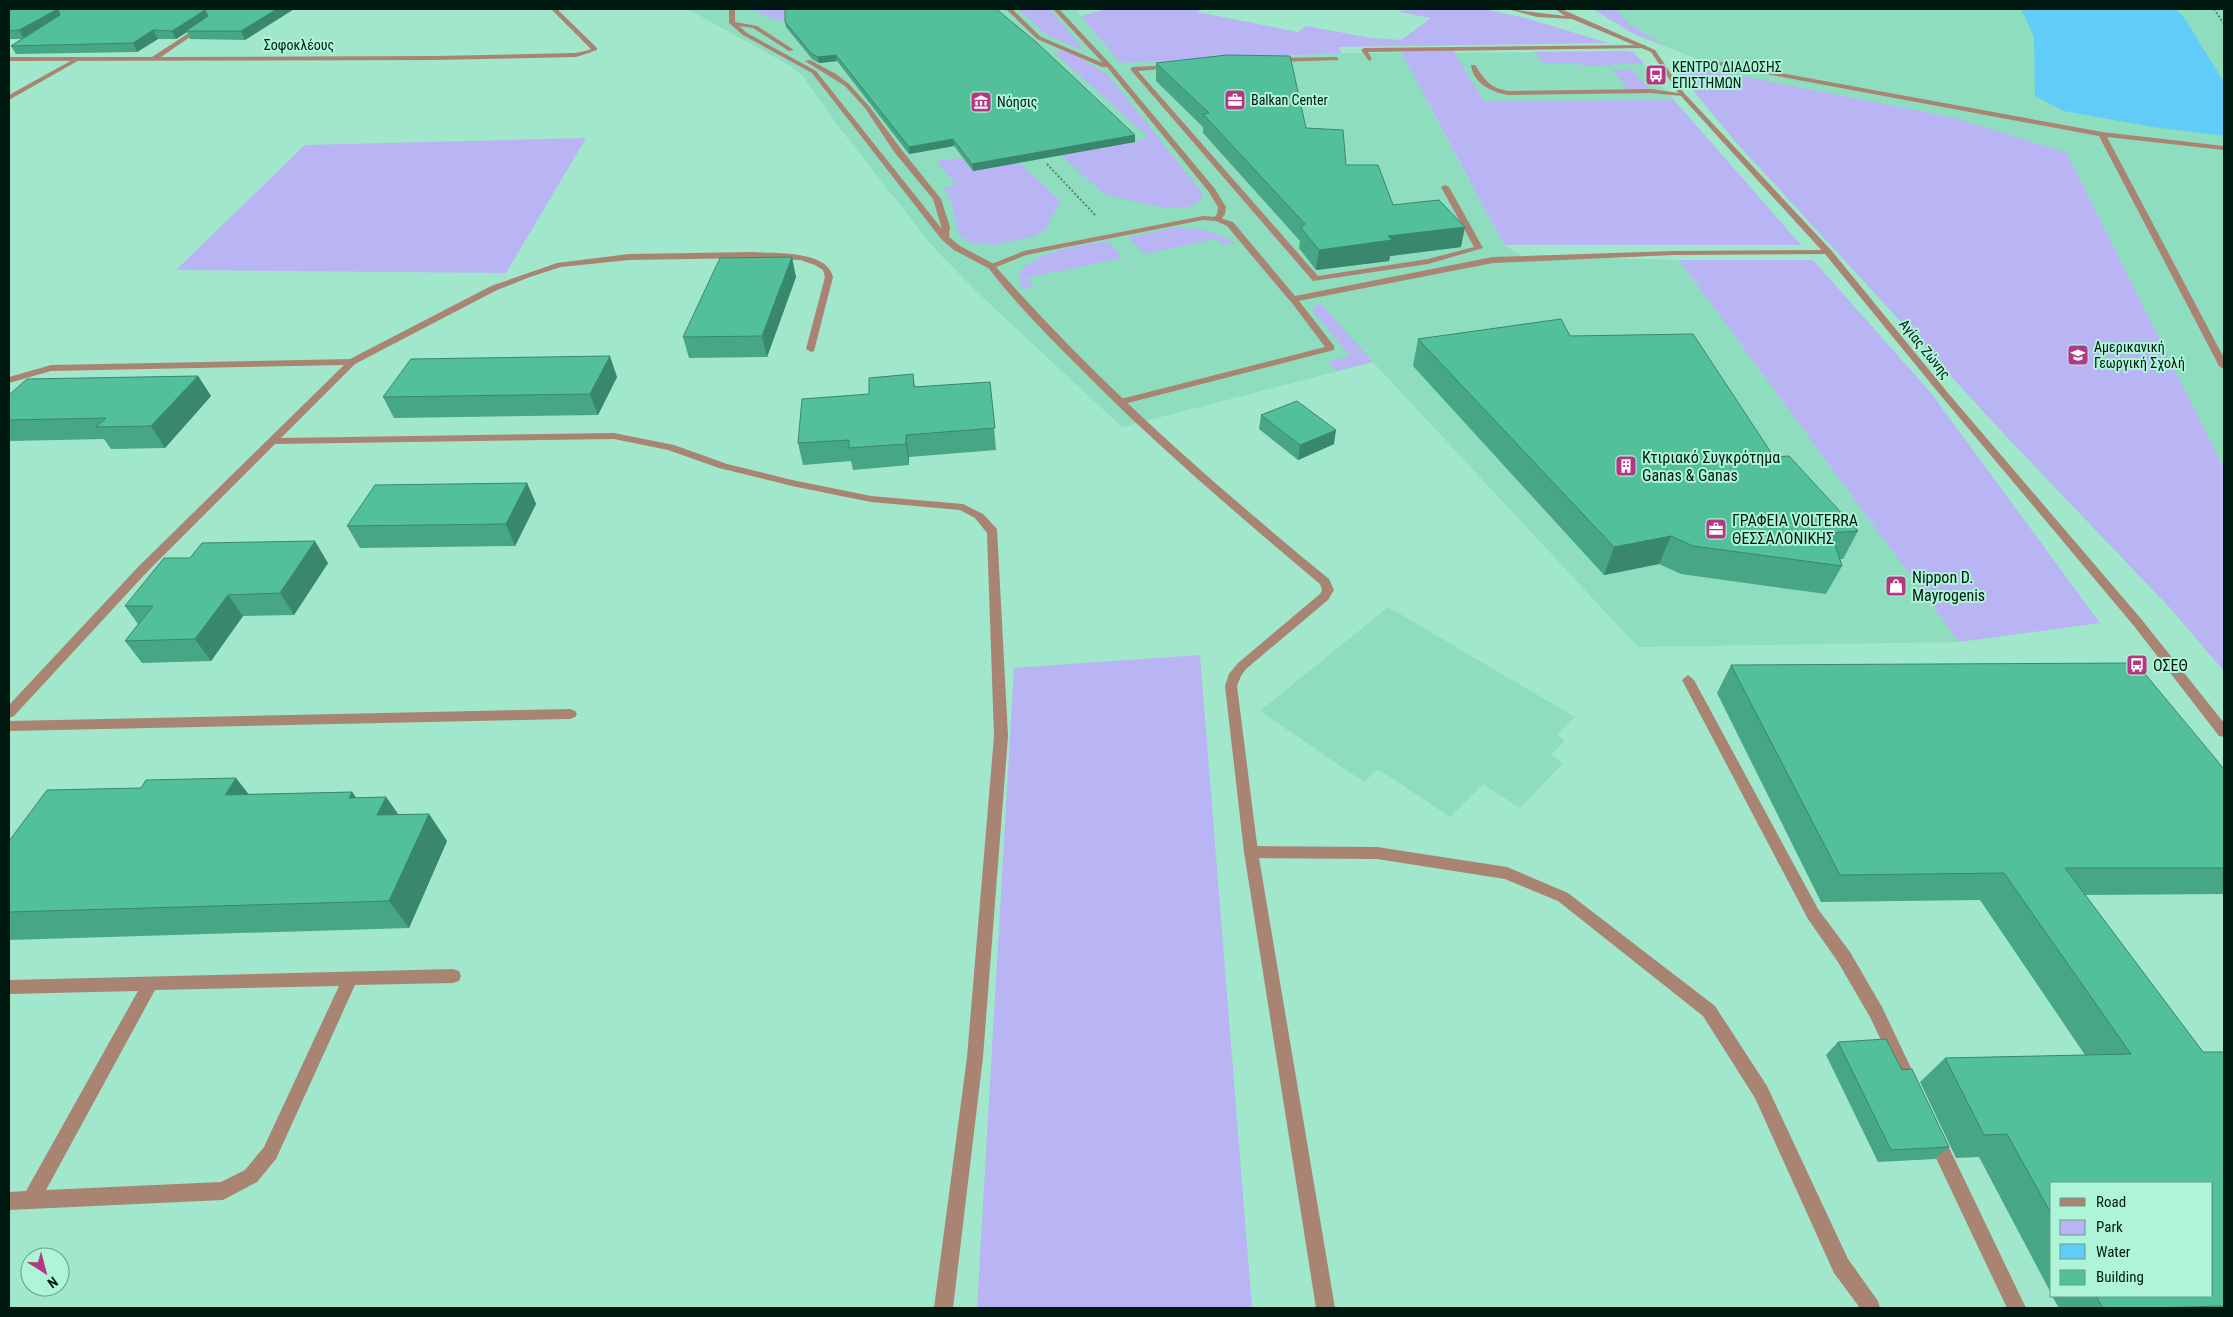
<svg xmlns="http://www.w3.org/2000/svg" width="2233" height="1317" font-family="'Roboto Condensed',sans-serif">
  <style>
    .built { fill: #8dddbe }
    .green { fill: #b9b4f4 }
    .water { fill: #60ccf7 }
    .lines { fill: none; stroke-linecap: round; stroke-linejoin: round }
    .path { stroke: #568774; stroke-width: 2; stroke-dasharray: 2 2; stroke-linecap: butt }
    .service { fill: #a98472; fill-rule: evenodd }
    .minor { fill: #a98472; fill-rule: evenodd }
    .tertiary { fill: #a98472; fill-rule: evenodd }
    .wall { fill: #47a685 }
    .shaded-wall { fill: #39876c }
    .building { fill: #52c19b; stroke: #39876c }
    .labels { text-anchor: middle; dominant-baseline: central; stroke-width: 4; stroke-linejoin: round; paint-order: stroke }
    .far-street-label { font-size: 14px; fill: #001910; stroke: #aef5d8 }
    .far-poi-label { font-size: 14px; fill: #001910; stroke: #aef5d8; text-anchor: start }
    .poi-label { font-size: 16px; fill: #001910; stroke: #aef5d8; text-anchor: start }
  </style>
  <rect width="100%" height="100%" fill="#a1e7cb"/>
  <!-- built -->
  <g class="built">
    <path d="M688,9H1075L1120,63L1351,53L1633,52L1674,100L1427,102L1504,245L1522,256L1679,260L1959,642L1638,647L1373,362L1122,427L978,293L934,248L839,127L802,75L787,64Z"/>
    <path d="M1593,9H2224V671L2171,609L2006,436L1735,141L1678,72L1696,67L1703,61L1636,35Z"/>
    <path d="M1388,607L1575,717L1557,735L1565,740L1551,755L1563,763L1520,808L1483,784L1450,817L1378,769L1364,782L1260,711Z"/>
  </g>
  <!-- green -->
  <g class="green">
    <path d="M750,9H796L795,23L776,20Z"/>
    <path d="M1018,9H1050L1083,49H1079L1047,35Z"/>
    <path d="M1106,9H1202L1197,12L1298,32L1306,26L1371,38L1401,40L1431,18L1400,12L1405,9H1484L1529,19L1608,43L1338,47L1342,53L1120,63L1081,16Z"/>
    <path d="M1593,9H1616L1629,24L1666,46L1636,35Z"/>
    <path d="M1067,50L1107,74L1200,190L1203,195C1193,219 1141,203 1124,199C1117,197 1107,196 1102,192C1088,181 1075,167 1062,155L1135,142L1148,137L1054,52Z"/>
    <path d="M1453,51L1484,101L1674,100L1801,245H1504L1401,52Z"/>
    <path d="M1626,51L1633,52L1644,63L1585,66L1574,63L1545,64L1533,52Z"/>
    <path d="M1696,67L1955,118L2067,153L2224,469V671L2171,609L2006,436L1735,141L1678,72Z"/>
    <path d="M1612,69H1631L1650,90H1628Z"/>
    <path d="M586,138L506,273L176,270L305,145Z"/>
    <path d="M963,158L973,171L1020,163L1060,201L1046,229L1033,237L993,245L972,243L959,236L950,197L943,188L956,185L936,161Z"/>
    <path d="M1173,228C1196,228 1216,231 1235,243L1223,245L1216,239L1144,254L1129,237Z"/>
    <path d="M1108,241L1123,258L1026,278L1035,287L1024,289L1020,284V272C1040,249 1079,247 1108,241Z"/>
    <path d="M1679,260H1813L1931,393L2100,623L1959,642Z"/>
    <path d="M1320,303L1373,362L1337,371L1328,362L1350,356L1312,310Z"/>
    <path d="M1200,655L1252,1308H977L1014,668Z"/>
  </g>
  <!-- water -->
  <path class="water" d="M2021,9H2175L2183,16L2224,82V136L2153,127L2064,111L2035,96L2034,37Z"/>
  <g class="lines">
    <!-- path -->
    <g class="path">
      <path d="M2214,9L2224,24"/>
      <path d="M1047,164L1096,216"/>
    </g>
    <!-- service -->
    <g class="service">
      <path d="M551,9H557L597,48V50L587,53V51L591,49Z"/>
      <path d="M729,9H735V22L757,26L794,50L789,51L753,28L739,26L747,33L816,71L942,229L933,199L895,153L865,108L845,86L805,61L810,60L836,74L849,84L869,106L901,149L941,199L950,227L949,237L960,246L994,264V268H988L954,250L942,240L812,73L743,35L729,23Z"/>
      <path d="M1006,9H1012L1041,37L1103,63L1053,9H1059L1114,68L1215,189L1226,207L1225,214L1220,221L1213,219L1217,214L1218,207L1209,192L1107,67H1102L1037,39Z"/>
      <path d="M1645,45L1647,48L1368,52L1372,59L1369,61L1361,50L1364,48Z"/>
      <path d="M1337,57L1339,60L1275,62L1272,60L1275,58Z"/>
      <path d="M76,58L81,59L9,100V95Z"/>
      <path d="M1704,59L2102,132L2224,146V150L2107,137L2224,358V369L2219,366L2099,136L1702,62Z"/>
      <path d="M1175,65L1173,68L1138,71L1318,276L1428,259L1474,247L1441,187L1445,185L1449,187L1483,248L1428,264L1313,281L1130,69L1133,67Z"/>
      <path d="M1471,65H1475C1484,79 1490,88 1508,91L1651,89L1685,94L1682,96L1651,93L1508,95C1491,92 1473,83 1471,65Z"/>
      <path d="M1293,296L1296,297L1334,346V350L1120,405L1115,402L1117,400L1325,347L1289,299Z"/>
      <path d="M1688,675L1694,680L1818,909L1850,952L1882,1007L1919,1085L1917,1091L1911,1093L1905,1091L1870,1017L1838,962L1808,919L1682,680Z"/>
      <path d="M1251,846L1377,847L1507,867L1568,893L1715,1006L1767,1086L1848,1259L1878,1301L1880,1308H1860L1834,1273L1755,1098L1703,1016L1558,901L1505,879L1377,859L1251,858L1246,856L1244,852L1246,848Z"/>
      <path d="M453,969L459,971L461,976L459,981L453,983L355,985L276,1159L257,1182L223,1200L9,1210V1192L26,1191L138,991L9,994V980ZM339,986L264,1147L245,1170L221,1182L46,1190L155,990Z"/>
      <path d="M1935,1128L1941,1131L2026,1308H2007L1926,1137L1929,1131Z"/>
    </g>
    <!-- minor -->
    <g class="minor">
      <path d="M201,25L203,28L161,57L434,56L576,53L589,50L592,52L576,57L434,60L9,61V57H152Z"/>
      <path d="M1203,216L1217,217L1233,222L1295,296L1493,257L1674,251L1828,250L1832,252L1828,254L1674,255L1493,263L1293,302L1290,301L1227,226L1216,221L1203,220L1026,255L996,267C1097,382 1211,482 1329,579L1334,590L1328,600L1246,669L1241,676L1237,686L1258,852L1335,1308H1316L1244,852L1225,686L1229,674L1238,663L1320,594L1322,590L1320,584C1238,515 1157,446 1082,370C1049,337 1015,303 987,266L1024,251Z"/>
      <path d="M753,252C776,254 827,250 833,277L814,351L811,352L806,349L825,277L823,270L815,265L800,260L753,258L629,260L561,267L530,277L497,290L355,364L281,438L614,433L674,445L727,464L792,480L871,496L963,504L983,514L997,529L1008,736L983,1057L953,1308H934L967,1057L994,736L987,533L975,518L960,510L871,502L792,486L719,468L668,450L614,439L275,444L147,572L14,716L9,718V705L139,566L344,365L51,371L9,383V377L51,365L350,359L491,286L557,263L629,254Z"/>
      <path d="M570,709L575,711L577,714L575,717L570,719L9,731V721Z"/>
    </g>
    <!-- tertiary -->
    <path class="tertiary" d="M1508,9L1565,16L1555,9H1561L1655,50L1684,93L1831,250L1948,393L2142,620L2224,723V737L2219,736L2134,626L1942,397L1825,254L1680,95L1651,52L1572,19L1537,17Z"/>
  </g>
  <!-- wall -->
  <g class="wall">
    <path d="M9,9H294L245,40L190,39L187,32L176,39H158L137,52L16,54L11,46L21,39H9Z"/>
    <path d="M785,22L1135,135V142L973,171L954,146L909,154L837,61L819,63L812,59L786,27Z"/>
    <path d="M1156,63L1306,128L1346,165L1393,205L1461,247L1390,256L1389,261L1316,270L1299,248L1300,241L1203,133V127L1156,81Z"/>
    <path d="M796,277L767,357L689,358L683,337Z"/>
    <path d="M1570,336L1774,457L1858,531L1843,559H1840L1842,566L1826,594L1681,574L1659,564L1604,575L1413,366L1418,339Z"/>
    <path d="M913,374L915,387L990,382L996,450L909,457V465L853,470L851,461L803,465L798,443L869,394Z"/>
    <path d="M198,376L211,396L165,448L111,449L104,439L9,441V395Z"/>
    <path d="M617,377L598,415L394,418L383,397Z"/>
    <path d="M1261,415L1334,444L1298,460L1259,429Z"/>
    <path d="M527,483L536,504L515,546L360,548L347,526Z"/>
    <path d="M328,563L294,615L243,616L211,661L142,663L125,641L138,624L125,606Z"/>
    <path d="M1731,665L2224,769V894L2085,895L2203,1052H2224V1308H2059L2052,1296H2212L2052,1183V1295L1979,1157L1956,1158L1920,1082L1945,1058L2085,1055L1980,900L1821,902L1717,693Z"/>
    <path d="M352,792L356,798L386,797L398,814H429L447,841L409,928L9,940V841L249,794Z"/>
    <path d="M1838,1042L1902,1070L1949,1147L1935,1159L1878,1162L1826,1055Z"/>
  </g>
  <!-- shaded-wall -->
  <g class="shaded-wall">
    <path d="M58,9L62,17L24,39L19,30Z"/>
    <path d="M277,9H294L245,40L241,31Z"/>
    <path d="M205,10L209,18L186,31L187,32L176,39L172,31Z"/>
    <path d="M153,30L158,39L137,52L133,43Z"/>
    <path d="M836,55L837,61L819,63L818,57Z"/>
    <path d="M1135,135V142L973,171L972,164Z"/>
    <path d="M953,139L954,146L909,154V147Z"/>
    <path d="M1465,227L1461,247L1390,256L1389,261L1316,270L1319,250L1388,236Z"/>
    <path d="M792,257L796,277L767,357L762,336Z"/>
    <path d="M610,356L617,377L598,415L590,394Z"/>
    <path d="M198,376L211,396L165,448L151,426Z"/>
    <path d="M1336,430L1334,444L1298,460L1300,445Z"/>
    <path d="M906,435L909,457V465L906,444Z"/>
    <path d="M527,483L536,504L515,546L506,524Z"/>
    <path d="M1671,536L1659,564L1604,575L1614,547Z"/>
    <path d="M315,541L328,563L294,615L280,593Z"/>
    <path d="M228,595L243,616L211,661L195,639Z"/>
    <path d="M236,778L258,806L225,795Z"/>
    <path d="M352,792L372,819L349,798Z"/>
    <path d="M386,797L405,824L377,815Z"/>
    <path d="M429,814L447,841L409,928L389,901Z"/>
  </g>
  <!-- building -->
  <g class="building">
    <path d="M9,9H277L241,31H186L208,16L205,10L172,31L153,30L133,43L11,46L60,15L58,9L19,30L9,31Z"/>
    <path d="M785,9H996L1035,41L1135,135L972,164L953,139L909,147L836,55L818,57L811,53L785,22Z"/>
    <path d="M1227,55L1290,56L1306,128L1343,130L1346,165H1378L1393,205L1439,200L1465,227L1388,236L1392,240L1319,250L1301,228L1305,224L1203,114L1209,113L1156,63Z"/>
    <path d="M792,257L762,336L683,337L720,258Z"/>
    <path d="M1561,319L1570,336L1693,334L1774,457L1789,456L1858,531L1831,533L1842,566L1693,546L1671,536L1614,547L1418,339Z"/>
    <path d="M610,356L590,394L383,397L411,359Z"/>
    <path d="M913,374L914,387L990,382L995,428L906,435V444L849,448V440L798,443L802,399L869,394V378Z"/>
    <path d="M198,376L151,426L96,427L106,418L9,420V395L27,379Z"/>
    <path d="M1297,401L1336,430L1300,445L1261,415Z"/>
    <path d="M527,483L506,524L347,526L375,485Z"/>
    <path d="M315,541L280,593L228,595L195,639L125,641L153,606H125L164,558H190L202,543Z"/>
    <path d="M2136,663L2224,769V868H2065L2203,1052H2224V1306L2149,1308H2103L2096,1296H2212V1183H2052V1215L2007,1134L1984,1135L1945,1058L2131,1054L2004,873L1840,875L1731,665Z"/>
    <path d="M236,778L225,795L352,792L349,798L386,797L377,815L429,814L389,901L9,912V841L47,790L141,788L146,780Z"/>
    <path d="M1886,1039L1902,1070L1912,1069L1949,1147L1891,1150L1838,1042Z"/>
  </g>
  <!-- icons -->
  <defs>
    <g id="bus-square" transform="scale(1.125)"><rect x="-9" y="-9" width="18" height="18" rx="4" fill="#b53683" stroke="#aef5d8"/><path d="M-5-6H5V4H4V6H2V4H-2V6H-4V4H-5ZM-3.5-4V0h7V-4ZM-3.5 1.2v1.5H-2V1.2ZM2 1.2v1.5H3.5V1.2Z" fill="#fff"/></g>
    <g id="office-square" transform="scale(1.125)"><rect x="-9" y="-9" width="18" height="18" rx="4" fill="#b53683" stroke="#aef5d8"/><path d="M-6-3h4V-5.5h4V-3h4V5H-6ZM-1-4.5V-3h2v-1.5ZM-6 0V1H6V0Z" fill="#fff"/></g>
    <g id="museum-square" transform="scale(1.125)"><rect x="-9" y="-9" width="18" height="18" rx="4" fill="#b53683" stroke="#aef5d8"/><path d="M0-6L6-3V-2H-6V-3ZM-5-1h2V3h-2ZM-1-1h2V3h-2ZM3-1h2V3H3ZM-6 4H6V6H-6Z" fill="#fff"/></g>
    <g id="university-square" transform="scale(1.125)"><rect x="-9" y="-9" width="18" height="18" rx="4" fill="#b53683" stroke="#aef5d8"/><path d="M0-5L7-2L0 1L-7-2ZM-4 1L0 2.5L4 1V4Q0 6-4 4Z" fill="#fff"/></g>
    <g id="building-square" transform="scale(1.125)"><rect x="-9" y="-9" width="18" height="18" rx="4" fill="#b53683" stroke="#aef5d8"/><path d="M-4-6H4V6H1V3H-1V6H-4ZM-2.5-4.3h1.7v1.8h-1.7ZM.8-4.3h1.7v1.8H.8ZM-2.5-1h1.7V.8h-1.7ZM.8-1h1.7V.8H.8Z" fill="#fff"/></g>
    <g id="shop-square" transform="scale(1.125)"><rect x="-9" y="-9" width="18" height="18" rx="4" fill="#b53683" stroke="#aef5d8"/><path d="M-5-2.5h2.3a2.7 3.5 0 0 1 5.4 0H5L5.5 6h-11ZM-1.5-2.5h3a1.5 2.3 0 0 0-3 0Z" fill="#fff"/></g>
  </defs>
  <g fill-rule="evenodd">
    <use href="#bus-square" x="1656" y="75"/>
    <use href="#office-square" x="1235" y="100"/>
    <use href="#museum-square" x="981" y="102"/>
    <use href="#university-square" x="2078" y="355"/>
    <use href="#building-square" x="1626" y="466"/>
    <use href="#office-square" x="1716" y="529"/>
    <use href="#shop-square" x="1896" y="586"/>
    <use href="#bus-square" x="2137" y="665"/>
  </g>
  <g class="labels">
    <!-- far-street labels -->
    <g class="far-street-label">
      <text x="299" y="45">Σοφοκλέους</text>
      <text transform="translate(1925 349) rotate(51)">Αγίας Ζώνης</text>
    </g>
    <!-- far-poi labels -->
    <g class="far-poi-label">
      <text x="1672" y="67">ΚΕΝΤΡΟ ΔΙΑΔΟΣΗΣ<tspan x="1672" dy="16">ΕΠΙΣΤΗΜΩΝ</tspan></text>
      <text x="1251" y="100">Balkan Center</text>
      <text x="997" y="102">Νόησις</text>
      <text x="2094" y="347">Αμερικανική<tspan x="2094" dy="16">Γεωργική Σχολή</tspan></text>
    </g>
    <!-- poi labels -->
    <g class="poi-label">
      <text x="1642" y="457">Κτιριακό Συγκρότημα<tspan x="1642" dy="18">Ganas &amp; Ganas</tspan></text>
      <text x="1732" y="520">ΓΡΑΦΕΙΑ VOLTERRA<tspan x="1732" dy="18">ΘΕΣΣΑΛΟΝΙΚΗΣ</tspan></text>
      <text x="1912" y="577">Nippon D.<tspan x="1912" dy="18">Mayrogenis</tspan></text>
      <text x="2153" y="665">ΟΣΕΘ</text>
    </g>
  </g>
  <!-- border -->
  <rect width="2233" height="1317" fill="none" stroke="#001910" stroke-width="20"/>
  <!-- legend -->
  <rect x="2050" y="1182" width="162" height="115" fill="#aef5d8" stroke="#689d88"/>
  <rect x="2060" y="1198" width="25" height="8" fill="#a98472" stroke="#689d88"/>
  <text x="2096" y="1207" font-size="15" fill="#001910">Road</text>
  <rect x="2060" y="1220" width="25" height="15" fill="#b9b4f4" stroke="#689d88"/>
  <text x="2096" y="1232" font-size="15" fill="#001910">Park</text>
  <rect x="2060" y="1244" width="25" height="15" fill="#60ccf7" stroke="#689d88"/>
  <text x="2096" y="1257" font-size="15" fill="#001910">Water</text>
  <rect x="2060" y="1270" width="25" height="15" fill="#52c19b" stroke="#689d88"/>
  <text x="2096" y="1282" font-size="15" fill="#001910">Building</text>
  <!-- north arrow -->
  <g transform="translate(45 1272) rotate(144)"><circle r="24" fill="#aef5d8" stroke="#689d88"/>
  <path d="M0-4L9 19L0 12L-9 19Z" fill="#b53683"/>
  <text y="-8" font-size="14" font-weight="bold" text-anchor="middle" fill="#001910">N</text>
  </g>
</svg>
